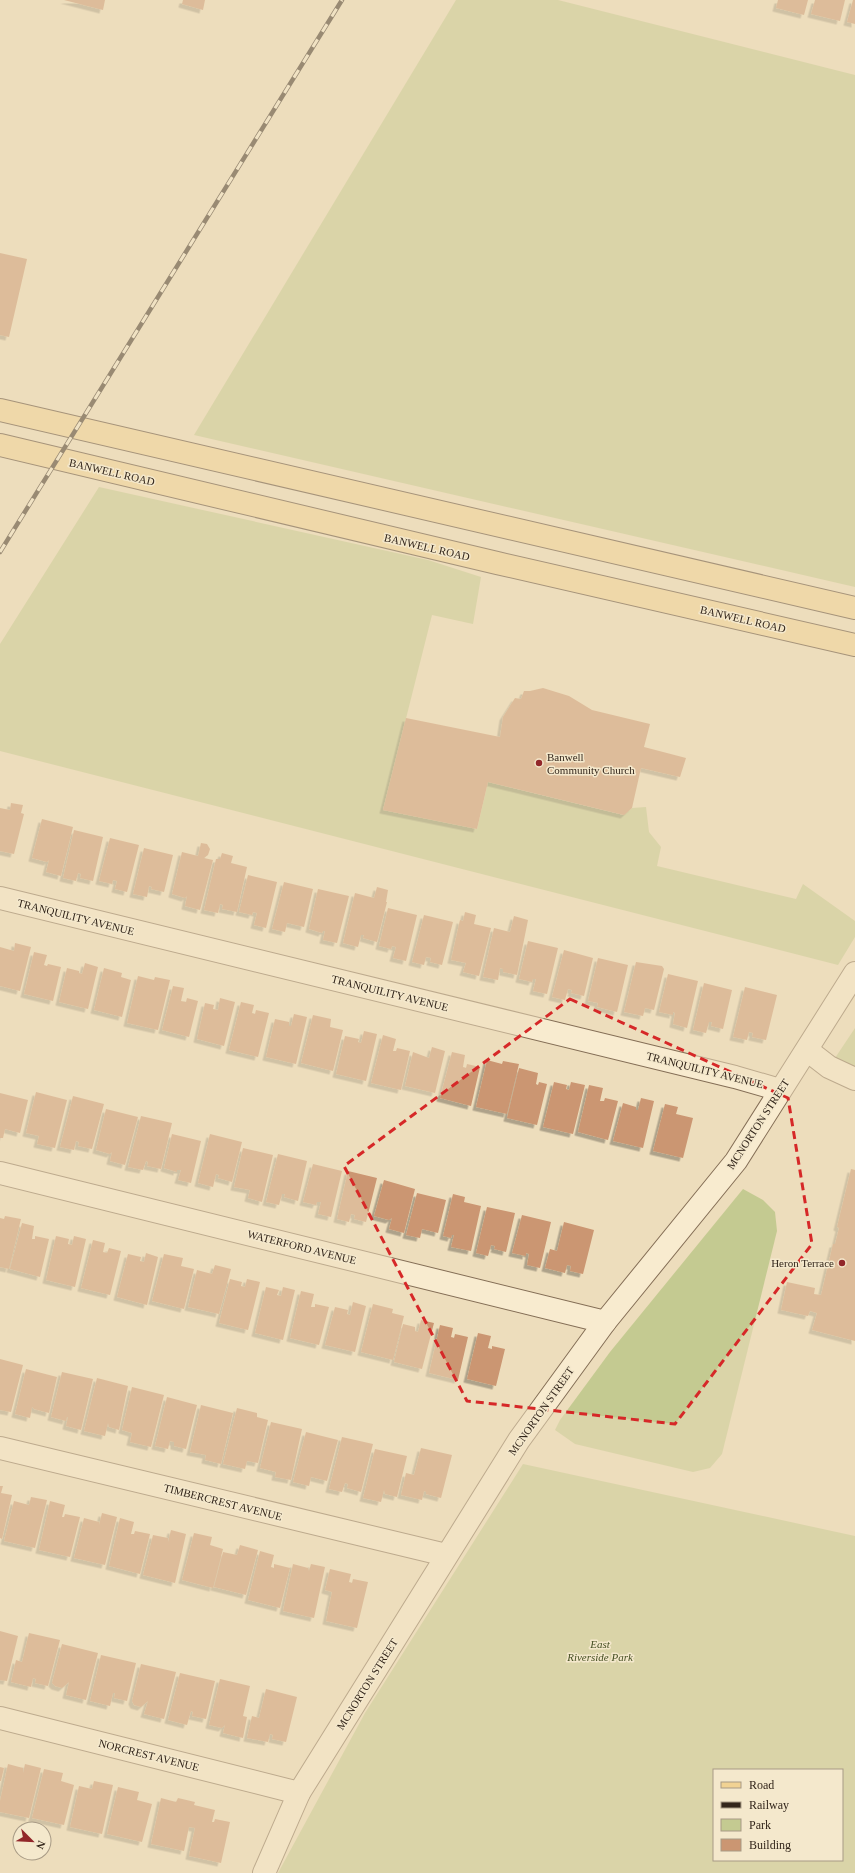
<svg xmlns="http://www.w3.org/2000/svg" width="855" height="1873" font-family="Georgia,serif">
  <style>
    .green { fill: #c4ca91; fill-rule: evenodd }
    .building { fill: #cb9672; filter: url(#shadow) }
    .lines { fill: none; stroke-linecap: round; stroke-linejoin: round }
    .minor-casing { stroke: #846e56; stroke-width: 24 }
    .major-casing { stroke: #513c2b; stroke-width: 24 }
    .minor { stroke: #f8ebcf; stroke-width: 22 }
    .major { stroke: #f1d293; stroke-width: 22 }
    .rail-casing { stroke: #33261b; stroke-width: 4.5 }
    .rail { stroke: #f4e8cc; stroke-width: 3; stroke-dasharray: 9; stroke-linecap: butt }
    .marked { fill: none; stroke: #d62828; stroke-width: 3; stroke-dasharray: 8 5; stroke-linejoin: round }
    .poi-dot { fill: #92272a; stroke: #f4e8cc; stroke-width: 1.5 }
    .labels { text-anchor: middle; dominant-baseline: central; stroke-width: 3; stroke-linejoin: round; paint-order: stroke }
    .street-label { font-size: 11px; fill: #33261b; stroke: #f4e8cc }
    .poi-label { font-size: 11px; fill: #33261b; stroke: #f4e8cc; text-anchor: start }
    .park-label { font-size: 11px; font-style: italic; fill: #454f22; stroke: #f4e8cc }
  </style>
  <defs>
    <filter id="shadow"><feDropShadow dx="-3.5" dy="3.5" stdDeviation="0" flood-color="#0004"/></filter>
  </defs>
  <rect width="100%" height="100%" fill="#edddbc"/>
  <!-- green -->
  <g class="green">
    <path d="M456,0H558L855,75V587L194,435Z"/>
    <path d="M99,487L428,560L481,577L473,624L432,615L383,810L477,829L488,782L623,815L632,808L646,807L649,832L661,847L657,866L796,899L803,884L855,921V937L838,965L0,751V644Z"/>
    <path d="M855,1028V1079L829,1067Z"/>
    <path d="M743,1189L763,1200L775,1212L777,1231L722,1454L710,1468L693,1472L575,1444L555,1430L560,1420L610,1352Z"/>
    <path d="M523,1464L855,1536V1873H278L365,1713ZM714,1770H842V1860H714Z"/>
  </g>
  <!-- building -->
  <g class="building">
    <path d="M64,0H105L103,10Z"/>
    <path d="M183,0H205L203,10L182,4Z"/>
    <path d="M778,0H808L804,15L776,8Z"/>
    <path d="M815,0H845L840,21L811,14Z"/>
    <path d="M853,0H855V24L847,22Z"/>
    <path d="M0,253L27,259L9,337L0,335Z"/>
    <path d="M543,688L569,696L592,710L650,724L644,747L686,758L680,777L641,768L632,808L624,815L488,782L477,829L383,810L406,718L500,737L503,717L515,698L521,699L524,691H530Z"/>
    <path d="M11,803L23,805L21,813L24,814L14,854L0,851V808L10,810Z"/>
    <path d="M42,819L73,827L61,876L46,872L49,860L47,862L32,858Z"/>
    <path d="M74,830L103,837L93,881L80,878L81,874L78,873L76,881L63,878Z"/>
    <path d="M110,838L139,845L127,892L115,889L117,881L113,880L112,884L99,881Z"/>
    <path d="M201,843L207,844L210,849L208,855L204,858L213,860L200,910L185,906L187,896L185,898L172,894L182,852L198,856Z"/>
    <path d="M144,848L173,855L164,892L151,889L152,887L149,886L147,897L133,894Z"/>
    <path d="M222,853L233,856L231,863L247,867L237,912L222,909L223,905L220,904L218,913L204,910L216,859H220Z"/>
    <path d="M248,875L277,882L266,928L254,925L257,913L253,912L252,915L239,912Z"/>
    <path d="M284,882L313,889L304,927L287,923L285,932L272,929Z"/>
    <path d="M377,887L388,890L386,902H387L377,942L363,938L364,935H361L358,947L343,943L355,893L374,898Z"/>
    <path d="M318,889L349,896L337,943L323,940L325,931H323L322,933L309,929Z"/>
    <path d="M388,908L417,915L406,961L393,958L396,947L392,946L391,949L379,946Z"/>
    <path d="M465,912L476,915L474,924L491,928L479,976L463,972L466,963L451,960L460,920L463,921Z"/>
    <path d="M424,915L453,922L442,965L430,962L431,958L426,957L424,965L412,962Z"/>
    <path d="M514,916L528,920L517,975L503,972V969L500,968L498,980L483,977L494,928L510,932Z"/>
    <path d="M528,941L558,948L547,994L533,991L536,979H533L532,982L519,979Z"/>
    <path d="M15,943L31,947L20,991L0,986V947L14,951Z"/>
    <path d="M564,950L593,958L584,996L571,993L572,990L568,989L565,1000L552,997Z"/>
    <path d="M34,952L47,955L44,965L47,966L48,964L61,967L53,1001L24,994Z"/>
    <path d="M598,958L628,965L617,1012L597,1007L598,1003L588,1001Z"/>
    <path d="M636,962L662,966L664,969L654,1010L645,1008L643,1016L624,1012Z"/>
    <path d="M85,963L98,967L88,1009L59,1002L67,968L79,971V973L82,974Z"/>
    <path d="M104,968L122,973L121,977L131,980L122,1017L94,1010Z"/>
    <path d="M668,974L698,981L687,1028L673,1024L675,1013L673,1012V1015L659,1012Z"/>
    <path d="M138,976L154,980L155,977L170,980L158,1030L127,1023Z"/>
    <path d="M704,983L732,990L723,1029L711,1026L712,1022H709L706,1033L693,1030Z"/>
    <path d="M173,986L184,988L181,1001L186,1002L187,998L198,1001L189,1037L162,1030Z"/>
    <path d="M745,987L777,995L766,1040L752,1037L753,1033L749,1032L747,1040L733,1037Z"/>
    <path d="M220,998L235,1002L224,1046L197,1039L205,1003L214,1005L213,1009L218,1010Z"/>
    <path d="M241,1002L254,1005L252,1013L255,1014L256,1010L269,1013L258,1057L229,1050Z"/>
    <path d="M294,1014L307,1017L296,1064L266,1057L275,1019L289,1022V1026H291Z"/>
    <path d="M313,1015L331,1019L330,1027L343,1030L333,1071L301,1063Z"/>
    <path d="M364,1031L377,1034L366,1081L336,1074L345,1036L359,1039L358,1042L361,1043Z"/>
    <path d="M383,1035L396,1039L393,1051H396L397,1048L410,1051L401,1090L371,1083Z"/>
    <path d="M432,1047L445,1051L435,1093L405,1086L413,1052L429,1058Z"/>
    <path d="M452,1052L465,1055L463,1067L466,1068L467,1064L480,1067L471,1106L440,1098Z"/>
    <path d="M487,1060L502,1064L503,1061L519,1064L507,1114L476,1107Z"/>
    <path d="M519,1068L538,1073L536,1084L538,1085L539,1082L547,1084L537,1125L507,1118Z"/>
    <path d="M554,1082L567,1085L566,1089L569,1090L571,1082L585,1085L573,1134L543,1127Z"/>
    <path d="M589,1085L603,1088L600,1101H604L605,1098L618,1101L608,1140L578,1132Z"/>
    <path d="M36,1092L67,1100L55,1148L37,1144L39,1136L26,1133Z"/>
    <path d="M0,1093L28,1100L20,1133L5,1129L3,1138H0Z"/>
    <path d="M73,1096L104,1104L92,1149L78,1146L79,1142L76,1141L74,1150L60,1147Z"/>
    <path d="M641,1098L654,1101L643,1148L613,1141L623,1103L636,1107V1110H638Z"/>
    <path d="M665,1104L678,1107L676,1114L693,1118L683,1158L653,1151Z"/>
    <path d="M106,1109L138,1117L125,1165L110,1161L112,1152L110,1154L96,1150Z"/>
    <path d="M141,1116L172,1123L161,1169L147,1166L148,1162L146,1161L143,1170L128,1167Z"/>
    <path d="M172,1134L201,1141L191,1183L178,1180L181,1170H177V1172L164,1168Z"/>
    <path d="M210,1134L242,1142L232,1182L218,1178L219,1175L216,1174L213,1187L198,1183Z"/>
    <path d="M243,1148L273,1155L262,1202L248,1198L250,1190L234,1187Z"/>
    <path d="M278,1154L307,1161L298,1201L284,1197L285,1194H282L279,1205L266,1202Z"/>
    <path d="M313,1164L342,1171L331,1217L318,1214L321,1202H317L316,1205L303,1202Z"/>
    <path d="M851,1169L855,1170V1341L812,1330L817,1313L810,1311L808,1316L781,1310L787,1282L815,1288L814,1294L821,1295L833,1244H835L839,1228L837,1227Z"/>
    <path d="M348,1171L377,1178L366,1222L354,1219L355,1215L351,1214L349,1222L337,1219Z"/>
    <path d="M384,1180L415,1189L404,1233L389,1229L392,1218L389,1220L374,1216Z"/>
    <path d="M417,1193L446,1200L438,1233L422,1229L420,1238L406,1235Z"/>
    <path d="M453,1194L465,1197L464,1202L481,1206L471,1251L451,1247L454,1235H452L451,1238L443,1236Z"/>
    <path d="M487,1207L515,1213L506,1252L494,1249L495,1246L491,1245L488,1256L476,1253Z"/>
    <path d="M522,1215L551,1222L540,1268L527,1265L529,1254L526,1253V1256L512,1253Z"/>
    <path d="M5,1216L21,1219L9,1269L0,1267V1218L4,1219Z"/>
    <path d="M564,1222L594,1230L583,1274L570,1271L571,1266L567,1265L565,1273L545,1268L550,1249L557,1251Z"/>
    <path d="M22,1223L34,1226L32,1239H35V1236L49,1239L40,1277L10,1269Z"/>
    <path d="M56,1236L69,1239L68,1244L72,1245L74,1236L86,1239L75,1287L46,1280Z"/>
    <path d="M93,1240L105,1243L103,1252L107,1253L109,1248L121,1251L110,1295L81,1288Z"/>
    <path d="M146,1253L158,1257L147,1305L117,1297L128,1254L141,1257L140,1261L144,1262Z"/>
    <path d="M164,1254L183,1258L181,1266L194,1269L184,1309L152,1301Z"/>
    <path d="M215,1265L231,1269L219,1314L188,1307L197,1270L212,1274Z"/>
    <path d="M230,1279L242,1282L241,1286L245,1287L247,1279L260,1282L248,1330L219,1323Z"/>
    <path d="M266,1287L279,1290L277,1295L281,1296L283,1287L295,1290L283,1340L255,1333Z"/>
    <path d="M301,1291L314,1294L311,1307H315V1304L329,1307L319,1345L290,1338Z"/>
    <path d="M353,1302L366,1306L355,1352L325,1345L335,1307L348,1310L347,1314L350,1315Z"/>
    <path d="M373,1304L393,1309L392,1313L404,1316L393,1360L361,1352Z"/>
    <path d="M421,1320L434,1323L422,1369L394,1362L403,1324L415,1327V1331L418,1332Z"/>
    <path d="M440,1325L453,1328L451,1337L454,1338L455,1334L468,1337L458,1380L429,1373Z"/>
    <path d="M478,1333L491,1336L488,1348L492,1349V1346L505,1349L496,1386L467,1379Z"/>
    <path d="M0,1359L23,1365L11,1412L0,1410Z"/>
    <path d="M26,1369L57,1377L49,1413L34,1409L32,1407L30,1418L15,1414Z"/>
    <path d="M62,1372L93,1379L81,1430L66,1426L68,1417H67L66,1421L51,1417Z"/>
    <path d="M97,1378L128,1386L119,1430L109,1427L108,1423L105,1436L84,1431Z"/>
    <path d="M132,1387L164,1395L151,1447L130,1442L132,1433L122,1430Z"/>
    <path d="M167,1397L197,1405L186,1449L174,1446V1442L170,1441L168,1449L155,1446Z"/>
    <path d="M201,1405L233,1413L221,1464L205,1460L206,1455L190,1452Z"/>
    <path d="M237,1408L257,1413V1417L268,1420L258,1463L247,1461L245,1469L223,1464Z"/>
    <path d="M271,1422L302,1429L291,1480L275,1477L276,1472L260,1468Z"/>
    <path d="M306,1432L338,1440L327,1481L311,1477L309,1486L293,1482Z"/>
    <path d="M342,1437L373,1444L361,1492L347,1488L348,1484L345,1483L342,1492L329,1489Z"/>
    <path d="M421,1448L452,1455L441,1498L426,1494V1492L424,1491L422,1500L401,1495L406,1473L414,1475Z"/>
    <path d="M375,1449L407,1456L397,1497L385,1494L384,1490L381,1502L363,1498Z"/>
    <path d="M0,1486H3L1,1493L12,1495L2,1539L0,1538Z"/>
    <path d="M31,1497L47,1500L35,1548L4,1541L14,1501L29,1505Z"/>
    <path d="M50,1501L65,1505L62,1517H64L65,1514L80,1517L70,1557L39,1550Z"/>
    <path d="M102,1513L117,1517L105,1565L74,1558L84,1518L99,1522V1525Z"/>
    <path d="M120,1518L134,1522L131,1534H134L135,1531L150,1534L140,1574L109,1566Z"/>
    <path d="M171,1530L186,1534L175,1583L143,1575L153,1535L168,1538V1542Z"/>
    <path d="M194,1533L212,1537L210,1545L223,1549L213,1588L182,1580Z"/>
    <path d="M240,1545L258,1550L246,1595L214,1587L223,1552L237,1555Z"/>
    <path d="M260,1551L274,1555L271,1567L274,1568V1564L290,1568L280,1608L248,1600Z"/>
    <path d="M293,1564L308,1568L309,1571L311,1564L325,1567L314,1618L283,1611Z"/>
    <path d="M330,1569L351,1574L349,1582L352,1583L353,1579L368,1582L357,1628L326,1621L332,1592L325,1590Z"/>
    <path d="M0,1631L18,1636L7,1681L0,1680Z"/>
    <path d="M29,1633L60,1640L48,1686L35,1683L36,1679L33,1678L31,1687L11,1682L16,1660L22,1662Z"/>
    <path d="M62,1644L98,1653L86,1700L66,1695L69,1682L62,1688L55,1686L52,1683Z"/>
    <path d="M101,1655L136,1663L127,1701L114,1698L115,1693H113L110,1706L90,1701Z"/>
    <path d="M141,1664L176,1672L164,1719L144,1714L148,1701L141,1707L134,1705L132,1701Z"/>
    <path d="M180,1673L215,1681L206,1719L192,1716L193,1712L191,1711L187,1725L168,1720Z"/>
    <path d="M220,1679L250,1686L243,1716L247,1717L243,1738L223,1733L225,1725L222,1728L209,1725Z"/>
    <path d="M266,1689L297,1697L286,1742L272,1739L273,1735L270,1734L268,1742L247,1738L252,1716L259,1718Z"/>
    <path d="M8,1764L23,1768V1773L25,1764L41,1768L29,1818L0,1812V1801Z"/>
    <path d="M0,1767L4,1768L1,1781H0Z"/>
    <path d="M44,1769L63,1773L61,1781L74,1785L64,1825L32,1818Z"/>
    <path d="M94,1781L113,1785L102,1834L70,1827L79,1786L92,1789Z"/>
    <path d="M118,1787L139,1792L137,1800L152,1804L142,1842L107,1834Z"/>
    <path d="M161,1798L176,1802L178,1798L195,1802L194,1805L215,1810L212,1822H214L215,1819L230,1822L221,1863L189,1856L195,1828L189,1827L184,1851L151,1844Z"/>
  </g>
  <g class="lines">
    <!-- minor casing -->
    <g class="minor-casing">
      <g id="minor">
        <path d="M0,898L735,1077L780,1090"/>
        <path d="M807,1050L829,1067L855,1079"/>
        <path d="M0,1173L605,1322"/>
        <path d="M0,1448L446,1555"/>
        <path d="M0,1718L299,1793"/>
        <path d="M264,1873L299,1793L519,1440L605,1322L736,1161L855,973"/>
      </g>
    </g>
    <!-- major casing -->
    <g class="major-casing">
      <g id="major">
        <path d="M0,410L855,608"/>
        <path d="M0,445L497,563L855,645"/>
      </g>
    </g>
    <!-- minor -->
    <use href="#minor" class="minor"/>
    <!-- major -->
    <use href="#major" class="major"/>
    <!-- rail casing -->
    <g class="rail-casing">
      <path id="rail" d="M0,552L342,0"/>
    </g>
    <!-- rail -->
    <use href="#rail" class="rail"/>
  </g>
  <!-- marked area -->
  <path d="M0 0H855V1873H0ZM570,999L788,1098L812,1244L675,1424L467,1401L344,1166Z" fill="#edddbc" fill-opacity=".55" fill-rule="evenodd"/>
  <path class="marked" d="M570,999L788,1098L812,1244L675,1424L467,1401L344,1166Z"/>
  <!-- markers -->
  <g class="poi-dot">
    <circle cx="539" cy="763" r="4"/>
    <circle cx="842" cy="1263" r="4"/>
  </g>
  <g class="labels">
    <!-- street labels -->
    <g class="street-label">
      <text transform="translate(112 472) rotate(13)">BANWELL ROAD</text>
      <text transform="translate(427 547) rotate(13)">BANWELL ROAD</text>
      <text transform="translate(743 619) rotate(13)">BANWELL ROAD</text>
      <text transform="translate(76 917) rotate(14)">TRANQUILITY AVENUE</text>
      <text transform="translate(390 993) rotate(14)">TRANQUILITY AVENUE</text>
      <text transform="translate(705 1070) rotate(14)">TRANQUILITY AVENUE</text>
      <text transform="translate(758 1124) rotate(-57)">MCNORTON STREET</text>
      <text transform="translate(302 1247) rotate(14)">WATERFORD AVENUE</text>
      <text transform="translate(541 1411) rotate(-55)">MCNORTON STREET</text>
      <text transform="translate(223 1502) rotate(14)">TIMBERCREST AVENUE</text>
      <text transform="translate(367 1684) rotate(-58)">MCNORTON STREET</text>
      <text transform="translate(149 1755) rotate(14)">NORCREST AVENUE</text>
    </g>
    <!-- poi labels -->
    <g class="poi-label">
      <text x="547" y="757">Banwell<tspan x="547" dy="13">Community Church</tspan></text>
      <text x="834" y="1263" text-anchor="end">Heron Terrace</text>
    </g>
    <!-- park labels -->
    <g class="park-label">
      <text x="600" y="1644">East<tspan x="600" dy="13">Riverside Park</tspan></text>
    </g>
  </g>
  <!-- legend -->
  <rect x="713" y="1769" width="130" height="92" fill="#f4e8cc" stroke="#a79a85"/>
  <rect x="721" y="1782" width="20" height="6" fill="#f1d293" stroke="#a79a85"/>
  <text x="749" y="1789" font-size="12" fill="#33261b">Road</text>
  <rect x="721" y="1802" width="20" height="6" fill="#33261b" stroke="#a79a85"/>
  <text x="749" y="1809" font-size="12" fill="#33261b">Railway</text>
  <rect x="721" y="1819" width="20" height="12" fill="#c4ca91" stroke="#a79a85"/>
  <text x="749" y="1829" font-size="12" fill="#33261b">Park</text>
  <rect x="721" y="1839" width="20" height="12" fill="#cb9672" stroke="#a79a85"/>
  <text x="749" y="1849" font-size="12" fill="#33261b">Building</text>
  <!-- north arrow -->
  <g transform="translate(32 1841) rotate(114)"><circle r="19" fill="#f4e8cc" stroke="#a79a85"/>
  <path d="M0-3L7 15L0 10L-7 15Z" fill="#92272a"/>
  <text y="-6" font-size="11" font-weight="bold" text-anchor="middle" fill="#33261b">N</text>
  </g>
</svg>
